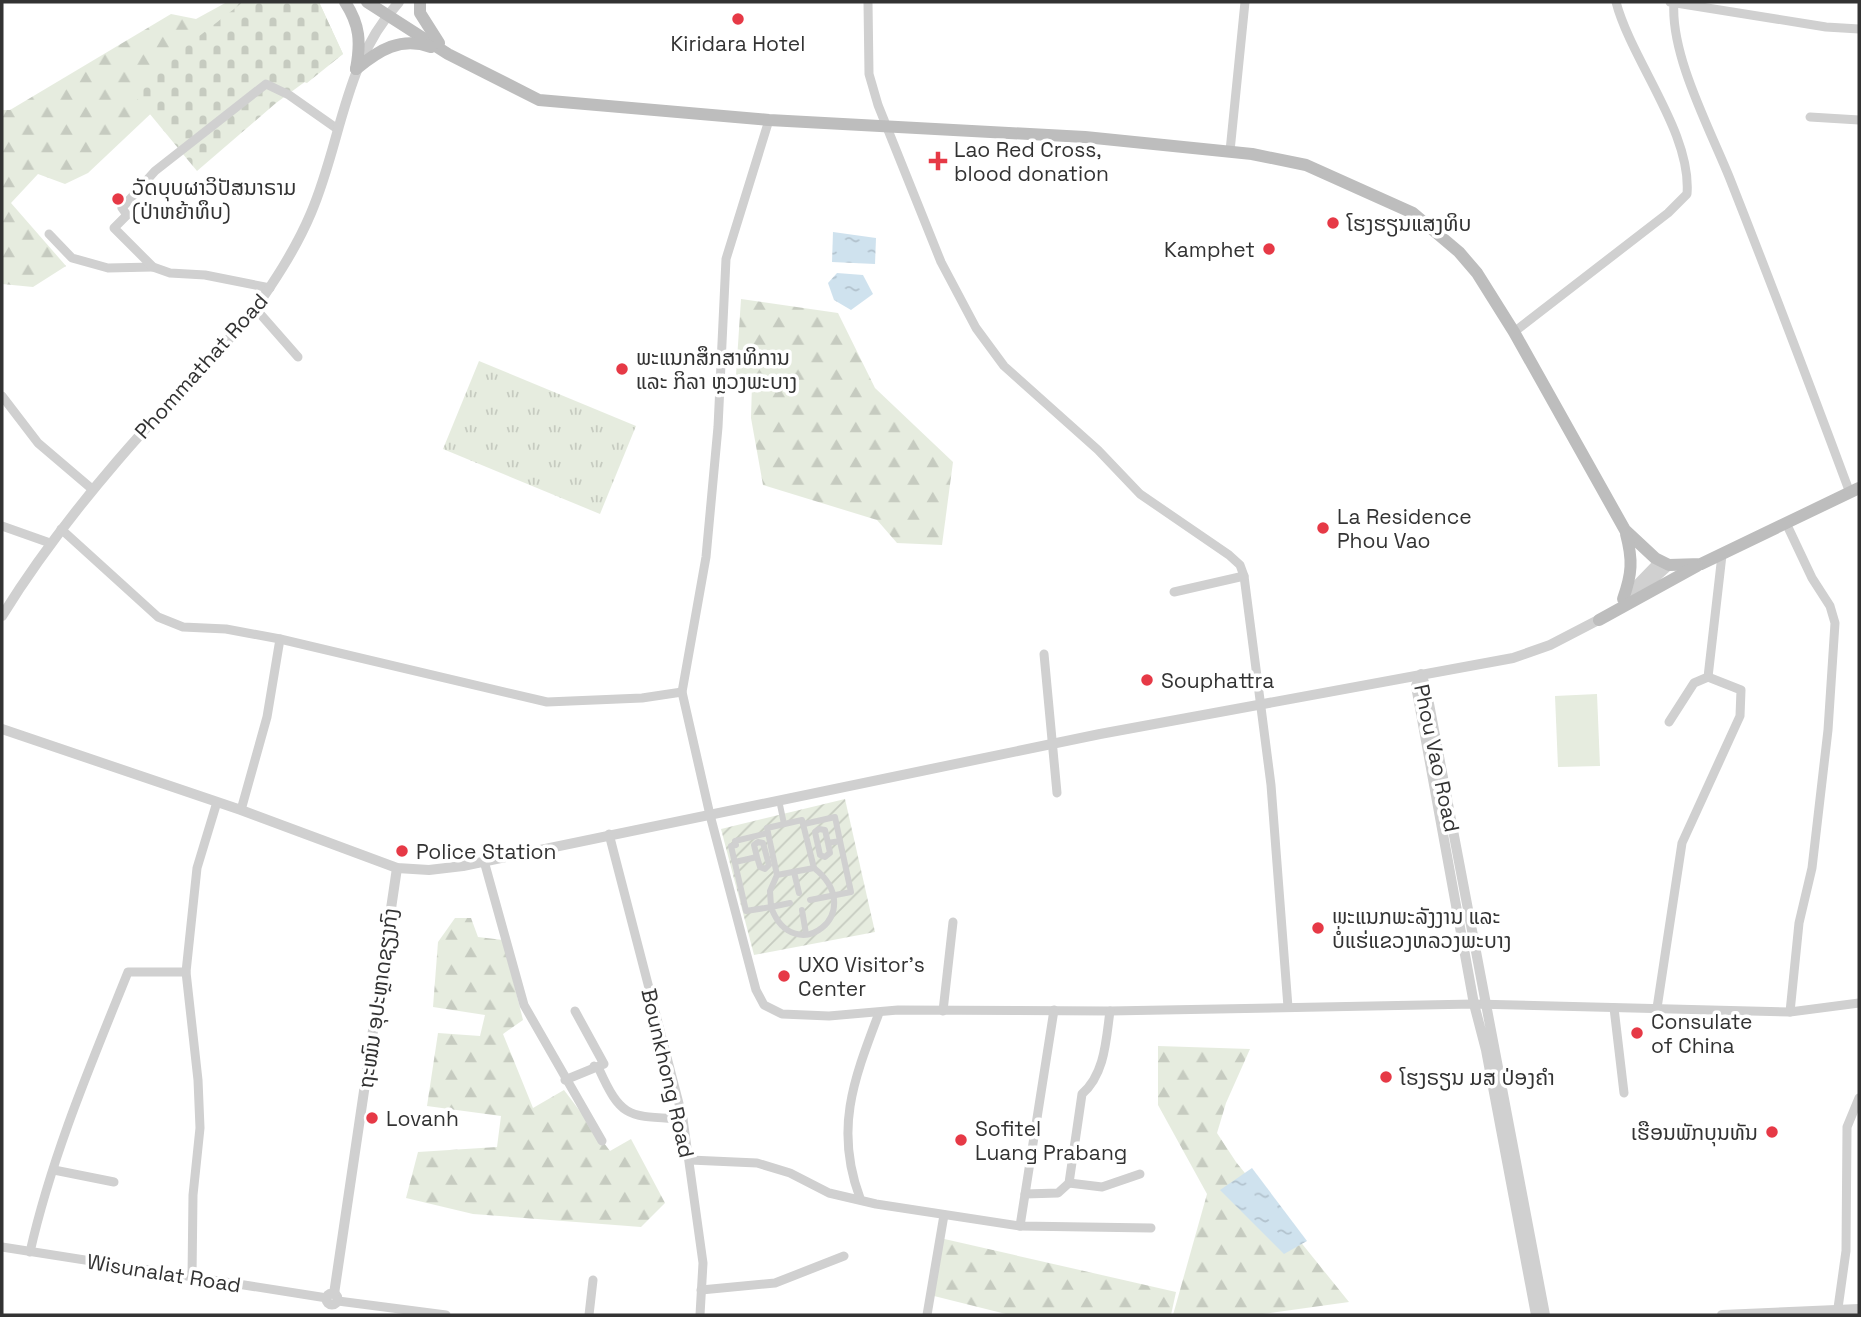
<svg xmlns="http://www.w3.org/2000/svg" width="1861" height="1317" font-family="'Space Grotesk','Noto Sans Lao',sans-serif">
  <style>
    .grass { fill: url(#grass-tufts) }
    .forest { fill: url(#forest-firs) }
    .cemetery { fill: url(#cemetery-stones) }
    .garden { fill: url(#garden-furrows) }
    .pitch { fill: #e6ecdf }
    .water { fill: url(#water-ripples) }
    .lines { fill: none; stroke-linecap: round; stroke-linejoin: round }
    .pedestrian { stroke: #d0d0d0; stroke-width: 6 }
    .minor { stroke: #d0d0d0; stroke-width: 9 }
    .tertiary { stroke: #d0d0d0; stroke-width: 10 }
    .secondary { stroke: #bdbdbd; stroke-width: 12 }
    .poi-dot { fill: #e63946; stroke: #fff; stroke-width: 2.5 }
    .labels { text-anchor: middle; dominant-baseline: central; stroke-width: 7; stroke-linejoin: round; paint-order: stroke }
    .poi-label { font-size: 21px; fill: #333; stroke: #fff; text-anchor: start }
    .street-label { font-size: 21px; fill: #333; stroke: #fff }
  </style>
  <defs>
    <pattern id="grass-tufts" width="24" height="20" patternUnits="userSpaceOnUse" patternTransform="scale(1.75)"><rect width="24" height="20" fill="#e6ecdf"/><path d="M3 7l-1-3M5 7V3M7 7l1-3M15 17l-1-3M17 17v-4M19 17l1-3" fill="none" stroke="#c6cbc0"/></pattern>
    <pattern id="forest-firs" width="22" height="20" patternUnits="userSpaceOnUse" patternTransform="scale(1.75)"><rect width="22" height="20" fill="#e6ecdf"/><path d="M5 1l3.5 6h-7zM16 11l3.5 6h-7z" fill="#c6cbc0"/></pattern>
    <pattern id="cemetery-stones" width="16" height="16" patternUnits="userSpaceOnUse" patternTransform="scale(1.75)"><rect width="16" height="16" fill="#e6ecdf"/><path d="M2 7V4a2 2 0 0 1 4 0v3zM10 15v-3a2 2 0 0 1 4 0v3z" fill="#c6cbc0"/></pattern>
    <pattern id="garden-furrows" width="10" height="10" patternUnits="userSpaceOnUse" patternTransform="scale(1.75)"><rect width="10" height="10" fill="#e6ecdf"/><path d="M-1 1l2-2M0 10L10 0M9 11l2-2" fill="none" stroke="#c6cbc0"/></pattern>
    <pattern id="water-ripples" width="26" height="14" patternUnits="userSpaceOnUse" patternTransform="scale(1.75)"><rect width="26" height="14" fill="#cfe2ee"/><path d="M2 4q2-2 4 0t4 0M15 11q2-2 4 0t4 0" fill="none" stroke="#b2c2cd"/></pattern>
  </defs>
  <rect width="100%" height="100%" fill="#fff"/>
  <!-- grass -->
  <path class="grass" d="M479,361L636,426L600,514L443,449Z"/>
  <!-- forest -->
  <g class="forest">
    <path d="M227,2H319L343,54L307,83L214,54L88,173L65,184L38,174L11,203L66,266L33,287L2,284V110H10L171,14L196,19Z"/>
    <path d="M741,299L838,313L875,388L953,462L942,545L897,543L877,520L763,485L751,418L752,384L736,375Z"/>
    <path d="M455,918H471L478,937L503,940L523,1020L503,1034L533,1108L564,1090L610,1151L631,1139L665,1203L641,1227L473,1214L406,1198L418,1152L497,1147L501,1116L427,1106L438,1033L480,1036L485,1015L433,1007L438,942Z"/>
    <path d="M1158,1046L1250,1049L1226,1103L1217,1133L1236,1162L1349,1302L1255,1315H1173L1207,1194L1158,1105Z"/>
    <path d="M940,1238L1176,1292L1171,1315H1010L930,1295Z"/>
  </g>
  <!-- cemetery -->
  <path class="cemetery" d="M243,2H319L343,54L276,103L197,171L130,90Z"/>
  <!-- garden -->
  <path class="garden" d="M845,799L875,932L754,955L721,829Z"/>
  <!-- pitch -->
  <path class="pitch" d="M1597,694L1600,766L1558,767L1555,696Z"/>
  <!-- water -->
  <g class="water">
    <path d="M833,232L876,238L875,264L832,262Z"/>
    <path d="M837,273L863,275L873,294L851,310L834,300L828,283Z"/>
    <path d="M1252,1168L1307,1241L1284,1254L1220,1190Z"/>
  </g>
  <g class="lines">
    <!-- pedestrian -->
    <g class="pedestrian">
      <path d="M779,800L784,824"/>
      <path d="M804,824L835,817L840,841L828,843L830,853L825,857L820,855L815,832L819,829L825,830L828,843"/>
      <path d="M768,833L735,841L736,845L731,846L746,911L771,907L770,891L777,875L814,868C870,912 794,970 771,907L790,903"/>
      <path d="M735,862L757,857L754,845L758,842L763,843L769,865L765,869L760,867L757,857"/>
      <path d="M794,872L799,893"/>
      <path d="M777,875L767,828L802,820L814,868"/>
      <path d="M810,900L851,892L840,841"/>
      <path d="M802,910L806,934"/>
    </g>
    <!-- minor -->
    <g class="minor">
      <path d="M868,2L869,74L878,105L941,262L976,328L1004,366L1098,450L1140,494L1229,555L1240,565L1244,576L1271,785L1288,1007"/>
      <path d="M1670,2L1826,27L1859,29"/>
      <path d="M1674,2C1670,55 1710,129 1730,179C1771,283 1811,388 1850,493"/>
      <path d="M1810,117L1859,120"/>
      <path d="M769,120L726,259L718,427L706,557L682,692L710,815L756,990L764,1005L782,1014L829,1016L898,1010L1110,1011L1474,1004L1790,1012L1859,1003"/>
      <path d="M1230,151L1245,2"/>
      <path d="M49,234L72,258L108,268L153,267"/>
      <path d="M270,288L205,275L170,273L153,267L114,228L127,215L122,208L155,171L266,84L289,95L336,128"/>
      <path d="M255,308L298,357"/>
      <path d="M1514,332L1668,213L1687,194C1692,133 1632,62 1616,2"/>
      <path d="M2,396L38,443L92,489"/>
      <path d="M1786,523L1812,578L1830,606L1835,623L1828,730L1812,868L1799,923L1790,1012"/>
      <path d="M2,526L50,543"/>
      <path d="M61,529L158,617L183,627L226,629L280,639L267,717L241,810"/>
      <path d="M1174,592L1244,576"/>
      <path d="M280,639L547,702L642,698L682,692"/>
      <path d="M1044,654L1057,793"/>
      <path d="M1669,722L1694,683L1708,677L1722,555"/>
      <path d="M609,834L683,1119L703,1263L700,1315"/>
      <path d="M484,861L524,1005L602,1141"/>
      <path d="M1614,1008L1624,1093"/>
      <path d="M1657,1008L1682,843L1740,716L1741,690L1708,677"/>
      <path d="M943,1011L953,922"/>
      <path d="M594,1066L599,1069C622,1120 629,1116 683,1119"/>
      <path d="M565,1080L604,1064L575,1011"/>
      <path d="M690,1160L757,1163L790,1173L829,1193L876,1204L1020,1226L1151,1228"/>
      <path d="M54,1170L114,1182"/>
      <path d="M1069,1183L1102,1187L1140,1174"/>
      <path d="M1025,1194L1058,1193L1069,1183L1082,1094C1105,1074 1106,1040 1110,1011"/>
      <path d="M860,1198C834,1129 854,1079 879,1013"/>
      <path d="M1020,1226L1054,1010"/>
      <path d="M2,1247L327,1298"/>
      <path d="M30,1252C52,1155 91,1064 128,972H186"/>
      <path d="M192,1278L193,1195L200,1128L198,1080L186,972L197,868L217,802"/>
      <path d="M701,1290L775,1283L844,1256"/>
      <path d="M338,1301L446,1315"/>
      <path d="M1838,1308L1846,1251L1847,1127L1859,1098"/>
      <path d="M589,1315L593,1280"/>
      <path d="M927,1315L944,1215"/>
    </g>
    <!-- tertiary -->
    <g class="tertiary">
      <path d="M1629,593L1660,561"/>
      <path d="M1637,594L1669,565"/>
      <path d="M2,616C70,506 159,412 248,319C272,285 295,251 311,213C342,141 343,63 399,2"/>
      <path d="M2,729L241,810L397,868L429,870L463,866L1100,734L1513,658L1550,645L1604,617"/>
      <circle cx="332" cy="1299" r="5.5"/>
      <path d="M334,1294L397,868"/>
      <path d="M1536,1315L1486,1050L1474,1004L1416,686L1421,674L1426,688L1545,1315"/>
      <path d="M1722,1315L1859,1309"/>
    </g>
    <!-- secondary -->
    <g class="secondary">
      <path d="M345,2C360,25 361,42 356,69"/>
      <path d="M367,2L448,54L539,100L769,120L1085,137L1252,154L1306,165L1413,213L1459,252L1477,273L1514,332L1625,530L1655,558L1669,565L1701,564L1859,488"/>
      <path d="M420,2V13L439,43"/>
      <path d="M356,69C379,50 401,36 431,47"/>
      <path d="M1623,599C1632,574 1633,560 1626,534"/>
      <path d="M1599,620L1697,566"/>
    </g>
  </g>
  <!-- markers -->
  <g class="poi-dot">
    <circle cx="738" cy="19" r="7"/>
    <path d="M934.5 150.5h7v7h7v7h-7v7h-7v-7h-7v-7h7z"/>
    <circle cx="118" cy="199" r="7"/>
    <circle cx="1333" cy="223" r="7"/>
    <circle cx="1269" cy="249" r="7"/>
    <circle cx="622" cy="369" r="7"/>
    <circle cx="1323" cy="528" r="7"/>
    <circle cx="1147" cy="680" r="7"/>
    <circle cx="402" cy="851" r="7"/>
    <circle cx="1318" cy="928" r="7"/>
    <circle cx="784" cy="976" r="7"/>
    <circle cx="1637" cy="1033" r="7"/>
    <circle cx="1386" cy="1077" r="7"/>
    <circle cx="372" cy="1118" r="7"/>
    <circle cx="1772" cy="1132" r="7"/>
    <circle cx="961" cy="1140" r="7"/>
  </g>
  <g class="labels">
    <!-- poi labels -->
    <g class="poi-label">
      <text x="738" y="43" text-anchor="middle">Kiridara Hotel</text>
      <text x="954" y="149">Lao Red Cross,<tspan x="954" dy="24">blood donation</tspan></text>
      <text x="132" y="187">ວັດບຸບຜາວິປັສນາຣາມ<tspan x="132" dy="24">(ປ່າຫຍ້າທຶບ)</tspan></text>
      <text x="1347" y="223">ໂຮງຮຽນແສງທິບ</text>
      <text x="1255" y="249" text-anchor="end">Kamphet</text>
      <text x="636" y="357">ພະແນກສຶກສາທິການ<tspan x="636" dy="24">ແລະ ກິລາ ຫຼວງພະບາງ</tspan></text>
      <text x="1337" y="516">La Residence<tspan x="1337" dy="24">Phou Vao</tspan></text>
      <text x="1161" y="680">Souphattra</text>
      <text x="416" y="851">Police Station</text>
      <text x="1332" y="916">ພະແນກພະລັງງານ ແລະ<tspan x="1332" dy="24">ບໍ່ແຮ່ແຂວງຫລວງພະບາງ</tspan></text>
      <text x="798" y="964">UXO Visitor's<tspan x="798" dy="24">Center</tspan></text>
      <text x="1651" y="1021">Consulate<tspan x="1651" dy="24">of China</tspan></text>
      <text x="1400" y="1077">ໂຮງຣຽນ ມສ ປ່ອງຄຳ</text>
      <text x="386" y="1118">Lovanh</text>
      <text x="975" y="1128">Sofitel<tspan x="975" dy="24">Luang Prabang</tspan></text>
      <text x="1758" y="1132" text-anchor="end">ເຮືອນພັກບຸນທັນ</text>
    </g>
    <!-- street labels -->
    <g class="street-label">
      <text transform="translate(201 366) rotate(-48)">Phommathat Road</text>
      <text transform="translate(1437 758) rotate(78)">Phou Vao Road</text>
      <text transform="translate(378 998) rotate(-82)">ຖະໜົນ ອຸປະຫຼາດຊຽງກົງ</text>
      <text transform="translate(668 1073) rotate(77)">Bounkhong Road</text>
      <text transform="translate(164 1273) rotate(9)">Wisunalat Road</text>
    </g>
  </g>
  <!-- border -->
  <rect width="1861" height="1317" fill="none" stroke="#333333" stroke-width="7"/>
</svg>
